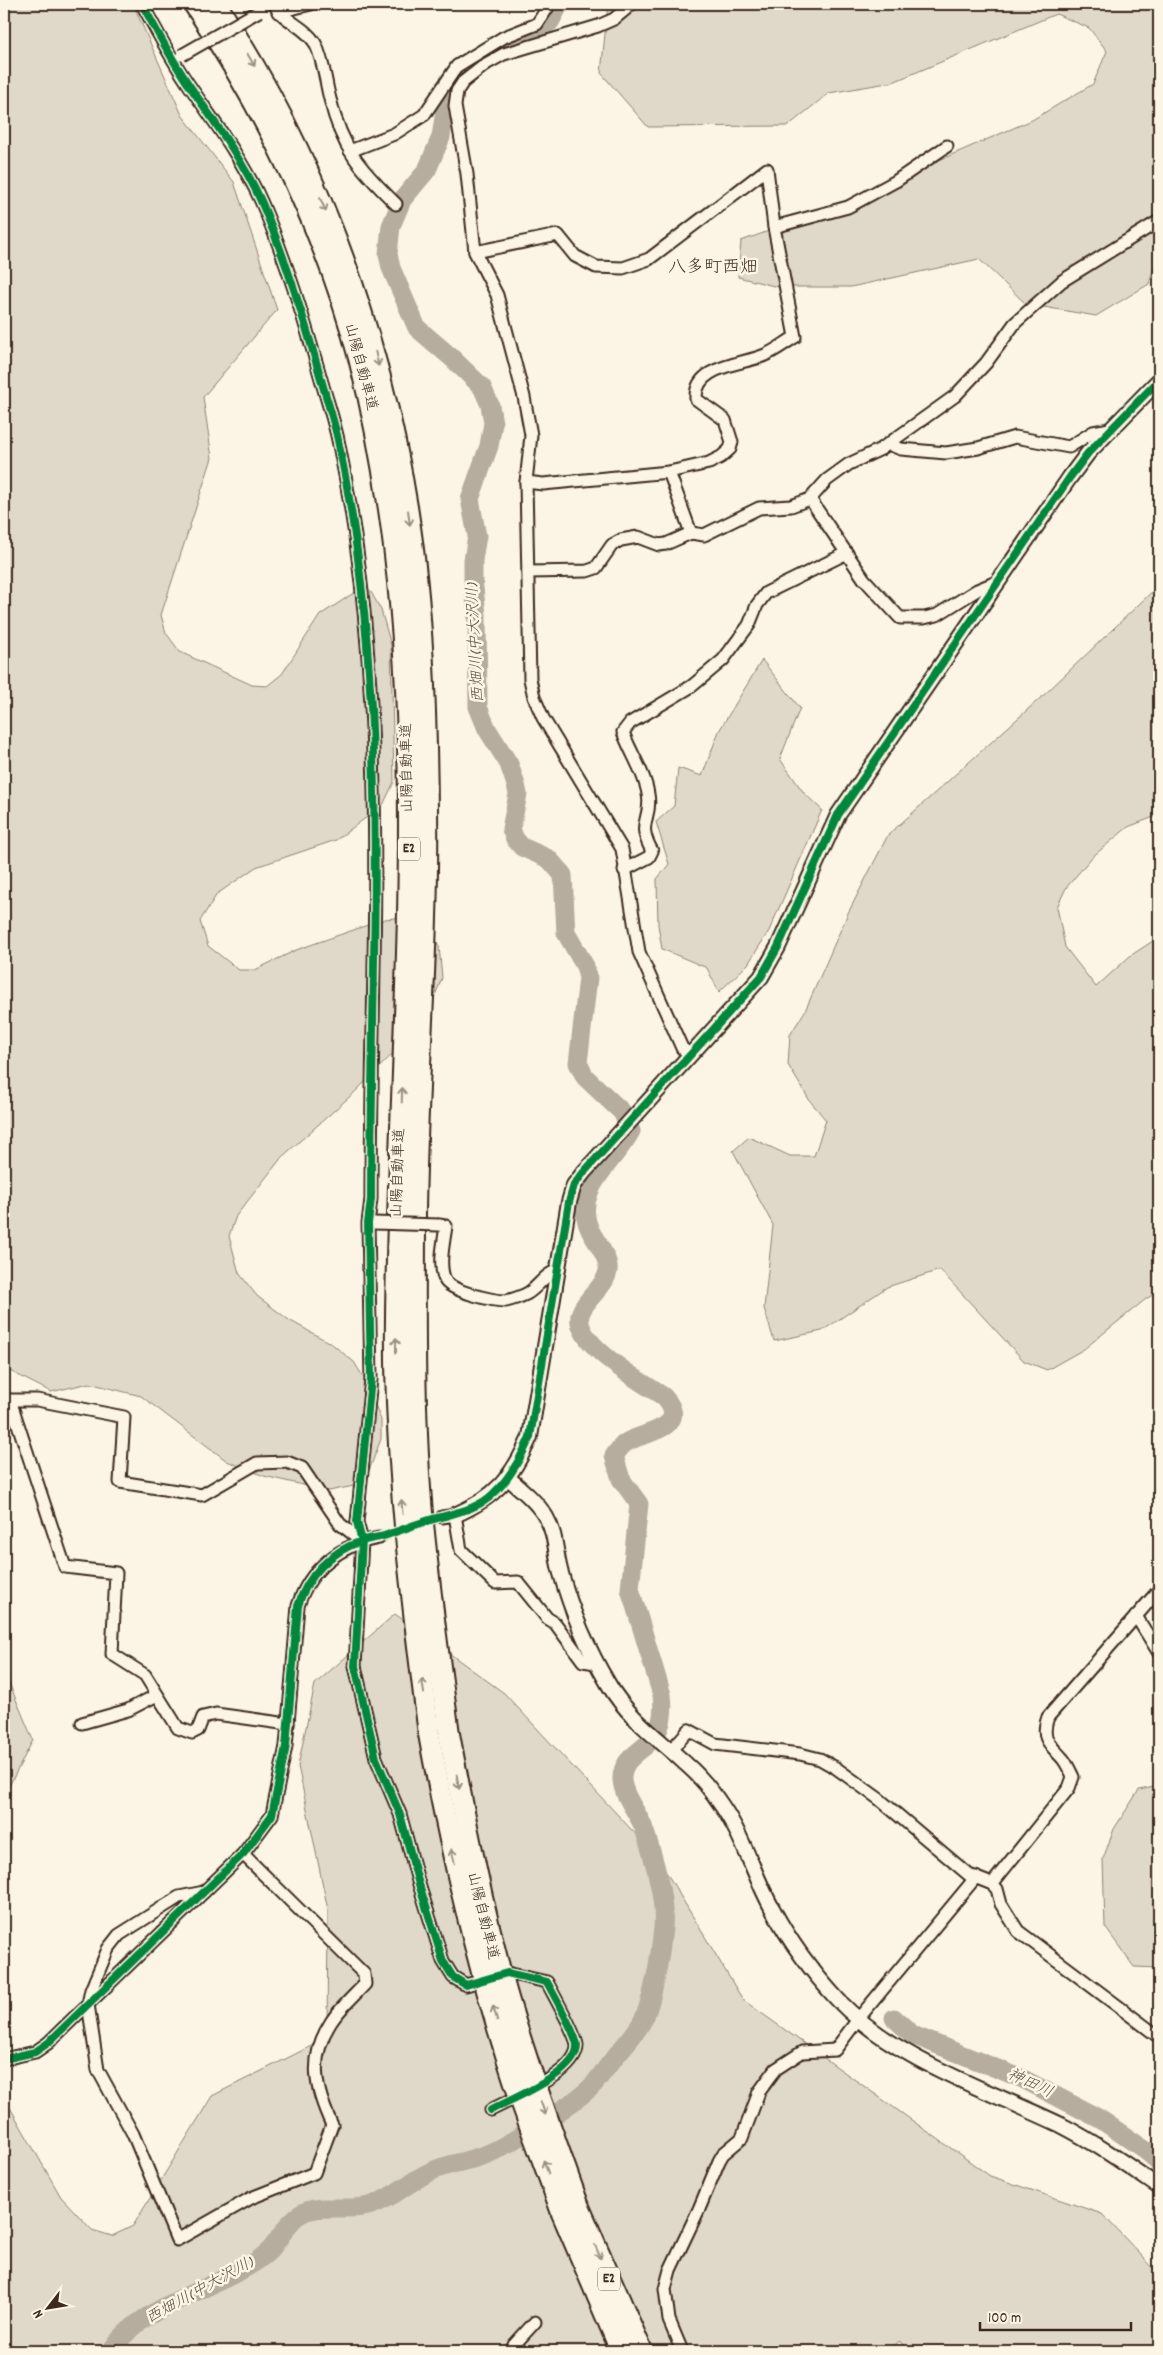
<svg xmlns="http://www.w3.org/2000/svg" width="1163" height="2355" font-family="Dekko,'Klee One',sans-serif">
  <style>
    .green { fill: #e0d8c8; stroke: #8e8173 }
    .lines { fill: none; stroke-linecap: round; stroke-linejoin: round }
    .river { stroke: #b7ad9e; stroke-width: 19 }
    .minor-tunnel { stroke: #d5ccbd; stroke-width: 11; stroke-dasharray: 11 5.5; stroke-linecap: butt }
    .minor-casing { stroke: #3b2a1e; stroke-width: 15 }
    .tertiary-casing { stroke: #3b2a1e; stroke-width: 18 }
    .motorway-casing { stroke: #3b2a1e; stroke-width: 24 }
    .minor { stroke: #fcf5e5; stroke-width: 11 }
    .tertiary { stroke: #fcf5e5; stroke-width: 14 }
    .motorway { stroke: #fcf5e5; stroke-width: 20 }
    .minor-bridge-casing { stroke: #3b2a1e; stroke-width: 15; stroke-linecap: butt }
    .motorway-bridge-casing { stroke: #3b2a1e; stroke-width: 24; stroke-linecap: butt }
    .minor-bridge { stroke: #fcf5e5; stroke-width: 11 }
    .motorway-bridge { stroke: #fcf5e5; stroke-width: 20 }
    .cycleway-casing { stroke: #fcf5e5; stroke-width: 11 }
    .cycleway { stroke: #00873e; stroke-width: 8 }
    .oneway { stroke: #9c9082 }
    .labels { text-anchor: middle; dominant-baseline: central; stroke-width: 5; stroke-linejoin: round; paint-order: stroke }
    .shield { fill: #fcf5e5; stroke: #75675a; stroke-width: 1 }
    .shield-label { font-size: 14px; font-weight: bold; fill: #3b2a1e }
    .street-label { font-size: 15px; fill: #3b2a1e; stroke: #fcf5e5 }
    .water-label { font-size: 16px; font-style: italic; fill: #605144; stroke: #fcf5e5 }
    .quarter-label { font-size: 18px; fill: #3b2a1e; stroke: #fcf5e5 }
  </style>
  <rect width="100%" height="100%" fill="#fcf5e5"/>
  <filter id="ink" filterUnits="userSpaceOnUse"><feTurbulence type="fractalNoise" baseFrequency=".02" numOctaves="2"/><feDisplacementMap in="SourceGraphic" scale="10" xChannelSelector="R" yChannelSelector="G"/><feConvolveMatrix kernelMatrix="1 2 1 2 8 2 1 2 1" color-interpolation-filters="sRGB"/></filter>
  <g filter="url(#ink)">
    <!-- green -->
    <g class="green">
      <path d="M4,4H133L182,115L234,182L277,310L203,397L212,458L161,615L166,633L180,652L252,685L267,686L282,674L320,615L363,587L371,592L381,610L391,645L394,782L383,805L336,840L256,867L217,894L200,921L208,946L239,970H255L296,950L385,919L412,916L431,932L439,946L442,978L425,1021L355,1092L282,1157L236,1216L229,1236L239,1273L257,1296L289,1320L332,1344L354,1362L365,1380L381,1420V1439L364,1484L329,1491L264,1476L227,1461L141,1396L89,1383L51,1392L4,1368Z"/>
      <path d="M608,4H1159V251L1149,284L1096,316L1026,304L979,259L851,287H778L738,277L741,241L805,218L1032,120L1093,84L1107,51L1089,28L1056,14L893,82L829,93L788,126L648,127L601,73Z"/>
      <path d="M1159,585V815L1128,827L1092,857L1066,888L1057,907L1065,947L1096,987L1130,956L1159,937V1057C1153,1074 1150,1094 1159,1109V1291L1146,1299L1084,1349L1047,1370L1024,1361L940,1270L887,1287L822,1331L774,1341L764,1308L773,1225L733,1151L749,1137L790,1156H814L826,1120L810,1101L788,1065L790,1035L805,1011L848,913L888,835L1046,693Z"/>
      <path d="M762,660L800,708L780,759L804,793L822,810L769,931L748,964L719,992L707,968L662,949L658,925L657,879L669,864L656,822L674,806L678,768L702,776L719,731Z"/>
      <path d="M395,1614L504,1693L657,1857L743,2000L990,2176L1102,2214L1159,2274V2351H907L900,2341L885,2351H4V2097L61,2197L92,2230L112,2236L133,2226L212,2096L327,2038L328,1910L298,1766L315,1684Z"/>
      <path d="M4,1671L33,1740L4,1796Z"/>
      <path d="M1159,1786V1968L1134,1967L1105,1927L1103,1859L1114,1829L1139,1790Z"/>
    </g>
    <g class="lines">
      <!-- river -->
      <g class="river">
        <path d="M894,2018L913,2035L1023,2079L1100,2119L1145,2150L1159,2162"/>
        <path d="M111,2351C136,2313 189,2296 228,2277C242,2270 258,2262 270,2250C282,2237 289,2217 307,2211C326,2204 351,2212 372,2205C393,2198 411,2180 432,2171C452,2162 475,2161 494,2151C516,2140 579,2101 594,2084C602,2074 610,2063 619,2052C628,2041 639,2030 645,2016C655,1990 660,1956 663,1928C666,1897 653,1855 643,1826C637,1811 623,1796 622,1780C621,1758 641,1753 653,1738C663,1726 664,1711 662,1695L630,1589L639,1504L621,1479L614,1456C618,1451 621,1445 627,1442C644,1432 692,1428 664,1397C644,1383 569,1342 581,1312C587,1297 605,1287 608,1271C610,1258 595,1241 590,1230C571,1190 615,1162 631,1131L622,1112L585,1077L578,1063L588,978L585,966L566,933L563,875L549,859L522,847L515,839L511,829L518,794L516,785L509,764L487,729L478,707L477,615L473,579V560L477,536L470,499L489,446L493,423L490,405L482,387L452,358L417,328L391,268L388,254L391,226L402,200L427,170L441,137L448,91L455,82L498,49L529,35L550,22L560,4"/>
      </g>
      <!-- minor-tunnel -->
      <path class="minor-tunnel" d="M379,1538L442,1517"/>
      <!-- minor casing -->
      <g class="minor-casing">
        <g id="minor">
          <path d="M142,4C157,31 171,59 189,85C215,123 242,159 261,201C286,259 304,319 321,379C327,401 335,423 339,445C391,691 371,949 371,1199L368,1223L371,1379L357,1522L362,1541L355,1666L376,1758L400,1814L418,1881L443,1961L453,1977L466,1985L507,1973L547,1982C553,1994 576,2034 577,2045C578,2073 513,2098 491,2110"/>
          <path d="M274,4C283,21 305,26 315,43C324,61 325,80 330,99C342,149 360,169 396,204"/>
          <path d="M632,4L614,19L598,26L504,54L486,64L463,82L457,91L455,106L467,174L475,252L497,295L524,397L531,435L526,482L530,679L534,697L543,718L622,849L639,952L682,1048L690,1055"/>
          <path d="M278,12L311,4"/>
          <path d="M350,151L394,134L424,115L457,66L504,37L537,24L550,4"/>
          <path d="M774,227L848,207L896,181L947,146"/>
          <path d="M475,252L558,235L575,256L596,267L623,268L649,259L767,169L774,227L795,337C785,343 775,351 765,355C742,365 694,365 696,399L725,420L732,442L730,449L721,457L709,463L669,472L543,484L526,482"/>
          <path d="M888,444L901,449L946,453L978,448L1015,437L1069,447L1093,432L1110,429"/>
          <path d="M669,472L691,533"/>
          <path d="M810,499L864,579L900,618H924L937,615L977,590L999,581"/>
          <path d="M528,572L587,571L596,568L612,545L621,540L638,537L659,545L666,544L691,533L704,535L759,508L791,506L810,499L827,480L849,464L881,449L955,396L986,363L1015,323L1062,281L1159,221"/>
          <path d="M624,870L649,857L652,851C635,821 653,820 648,794C645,773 630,752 623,732L630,723L692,686L723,660L749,625L757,605L766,593L847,553"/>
          <path d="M439,1225L446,1226C444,1242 438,1265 445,1280C450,1291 493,1301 506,1301C511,1300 523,1296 528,1293C539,1286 545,1274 558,1270"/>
          <path d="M5,1400H37L124,1417L120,1482L202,1495L257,1463L287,1462L302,1468L340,1524L362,1541"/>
          <path d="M10,1400L65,1567L116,1573L112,1654L145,1675L178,1728L192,1733L198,1730L203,1717L216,1714L288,1724"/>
          <path d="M442,1517L455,1515L461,1550L495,1583L518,1582L547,1618L555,1623L583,1661L596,1663"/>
          <path d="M1136,1616L1159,1653"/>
          <path d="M82,1723L128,1710L157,1695"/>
          <path d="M670,1751L689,1730L715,1744L800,1754L820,1759L836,1768L879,1799L969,1875L992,1884L997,1889L1001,1904L1018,1931L1159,2037"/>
          <path d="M992,1884L1069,1788L1073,1777C1070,1771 1067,1764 1063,1759C1050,1744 1040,1739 1048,1717L1159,1590"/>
          <path d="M204,1892L179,1897L119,1935L108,1949L91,1990L88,2004L98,2070L133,2134L177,2240L251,2198L314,2173L332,2125C315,2089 308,2058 331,2022C340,2008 354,1996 365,1984L364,1974L243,1854"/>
          <path d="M4,2059L35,2052L48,2043L243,1854L272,1815L286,1746L298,1606C309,1569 341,1544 379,1538"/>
          <path d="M511,2351L514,2345L535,2322"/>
          <path d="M682,2351L669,2320L665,2289L670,2270L699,2209L719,2161L723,2154L742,2138L759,2092L776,2069L802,2052L835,2050L859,2018L976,1877"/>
        </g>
      </g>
      <!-- tertiary casing -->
      <g class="tertiary-casing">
        <g id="tertiary">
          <path d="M507,1477C521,1489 536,1501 546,1517C556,1534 555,1551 560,1570C571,1610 588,1650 609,1685C629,1719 658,1738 686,1764C700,1776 712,1791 722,1806C744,1838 754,1876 773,1910C790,1942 813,1973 838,2000C895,2060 988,2090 1061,2125C1096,2143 1127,2165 1159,2187"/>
          <path d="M455,1515C496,1497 512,1478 530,1437L569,1202L574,1185L584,1172L761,977L778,947L838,815L1070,477L1088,453L1159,380"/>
        </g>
      </g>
      <!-- motorway casing -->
      <g class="motorway-casing">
        <g id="motorway">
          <path d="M194,4C266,112 326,232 359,358C440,671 399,997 396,1317C394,1457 411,1595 429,1734"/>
          <path d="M216,4C317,158 378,326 407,507C423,607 426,709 427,809C429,943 417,1076 415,1210C415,1311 413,1412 422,1513C429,1587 439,1660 449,1734"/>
          <path d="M579,2207L642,2351"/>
          <path d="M562,2213L621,2351"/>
        </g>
      </g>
      <!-- minor -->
      <use href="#minor" class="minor"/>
      <!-- tertiary -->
      <use href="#tertiary" class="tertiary"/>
      <!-- motorway -->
      <use href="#motorway" class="motorway"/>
      <!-- minor-bridge casing -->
      <g class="minor-bridge-casing">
        <g id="minor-bridge">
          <path d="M182,55L259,11"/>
          <path d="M374,1223L439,1225"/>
        </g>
      </g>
      <!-- motorway-bridge casing -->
      <g class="motorway-bridge-casing">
        <g id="motorway-bridge">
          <path d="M429,1734C451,1855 479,1975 518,2092C532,2133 548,2173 562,2213"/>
          <path d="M449,1734C463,1809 478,1885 497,1959C519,2043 550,2125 579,2207"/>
        </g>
      </g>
      <!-- minor-bridge -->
      <use href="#minor-bridge" class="minor-bridge"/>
      <!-- motorway-bridge -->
      <use href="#motorway-bridge" class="motorway-bridge"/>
      <!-- cycleway casing -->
      <g class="cycleway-casing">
        <g id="cycleway">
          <path d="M142,4C157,31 171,59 189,85C215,123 242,159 261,201C286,259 304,319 321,379C327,401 335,423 339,445C391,691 371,949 371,1199L368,1223L371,1379L357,1522L362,1541L355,1666L376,1758L400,1814L418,1881L443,1961L453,1977L466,1985L507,1973L547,1982C553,1994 576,2034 577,2045C578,2073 513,2098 491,2110"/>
          <path d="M4,2059L35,2052L48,2043L243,1854L272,1815L286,1746L298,1606C307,1576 331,1551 362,1541C370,1538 379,1538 387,1535C405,1529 423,1521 441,1517C459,1512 479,1508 493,1494C510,1479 521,1458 530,1437L569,1202L574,1185L584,1172L761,977L778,947L838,815L1070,477L1088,453L1159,380"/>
        </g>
      </g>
      <!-- cycleway -->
      <use href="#cycleway" class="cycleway"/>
    </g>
    <!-- one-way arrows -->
    <defs><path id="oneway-shaft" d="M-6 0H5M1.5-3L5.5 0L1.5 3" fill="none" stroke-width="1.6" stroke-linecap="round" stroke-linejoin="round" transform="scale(1.25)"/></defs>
    <g class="oneway">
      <use href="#oneway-shaft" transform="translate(251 60) rotate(60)"/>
      <use href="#oneway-shaft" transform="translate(323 205) rotate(67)"/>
      <use href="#oneway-shaft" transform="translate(377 359) rotate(77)"/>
      <use href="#oneway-shaft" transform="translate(409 518) rotate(83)"/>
      <use href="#oneway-shaft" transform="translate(402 1095) rotate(-88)"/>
      <use href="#oneway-shaft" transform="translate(396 1345) rotate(-90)"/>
      <use href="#oneway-shaft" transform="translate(402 1507) rotate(-94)"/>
      <use href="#oneway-shaft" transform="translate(423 1686) rotate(-98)"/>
      <use href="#oneway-shaft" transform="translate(458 1782) rotate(80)"/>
      <use href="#oneway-shaft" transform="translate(453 1856) rotate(-103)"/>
      <use href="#oneway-shaft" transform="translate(495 2013) rotate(-107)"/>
      <use href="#oneway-shaft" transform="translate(543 2108) rotate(70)"/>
      <use href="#oneway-shaft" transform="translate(546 2167) rotate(-110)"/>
      <use href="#oneway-shaft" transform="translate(598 2252) rotate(67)"/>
    </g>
  </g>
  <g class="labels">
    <!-- shield labels -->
    <g class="shield">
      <rect x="398" y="837.5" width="22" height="23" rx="4"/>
      <rect x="598" y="2267.5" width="22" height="23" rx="4"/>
    </g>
    <g class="shield-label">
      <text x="409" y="849">E2</text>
      <text x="609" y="2279">E2</text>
    </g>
    <!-- street labels -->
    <g class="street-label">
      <text transform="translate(360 367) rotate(75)">山陽自動車道</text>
      <text transform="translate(408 768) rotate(-91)">山陽自動車道</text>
      <text transform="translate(399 1173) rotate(-88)">山陽自動車道</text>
      <text transform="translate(482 1916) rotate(76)">山陽自動車道</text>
    </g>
    <!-- water labels -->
    <g class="water-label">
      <text transform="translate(476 643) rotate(-93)">西畑川(中大沢川)</text>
      <text transform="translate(1030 2084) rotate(25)">神田川</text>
      <text transform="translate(200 2291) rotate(-29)">西畑川(中大沢川)</text>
    </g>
    <!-- quarter labels -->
    <g class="quarter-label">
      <text x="713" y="268">八多町西畑</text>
    </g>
  </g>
  <!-- margin -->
  <rect width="1163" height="2355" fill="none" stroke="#fcf5e5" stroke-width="20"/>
  <rect x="10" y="10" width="1143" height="2335" fill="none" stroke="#3b2a1e" stroke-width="2" filter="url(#ink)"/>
  <!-- north arrow -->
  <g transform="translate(48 2308) rotate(239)" stroke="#fcf5e5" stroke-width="4" paint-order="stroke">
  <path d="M0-4L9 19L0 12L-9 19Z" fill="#3b2a1e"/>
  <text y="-8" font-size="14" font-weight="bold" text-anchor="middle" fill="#3b2a1e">N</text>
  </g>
  <!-- scale -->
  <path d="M980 2322v8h151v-8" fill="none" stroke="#3b2a1e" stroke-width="2.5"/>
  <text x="988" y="2322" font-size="15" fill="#3b2a1e" stroke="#fcf5e5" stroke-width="4" paint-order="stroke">100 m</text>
</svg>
